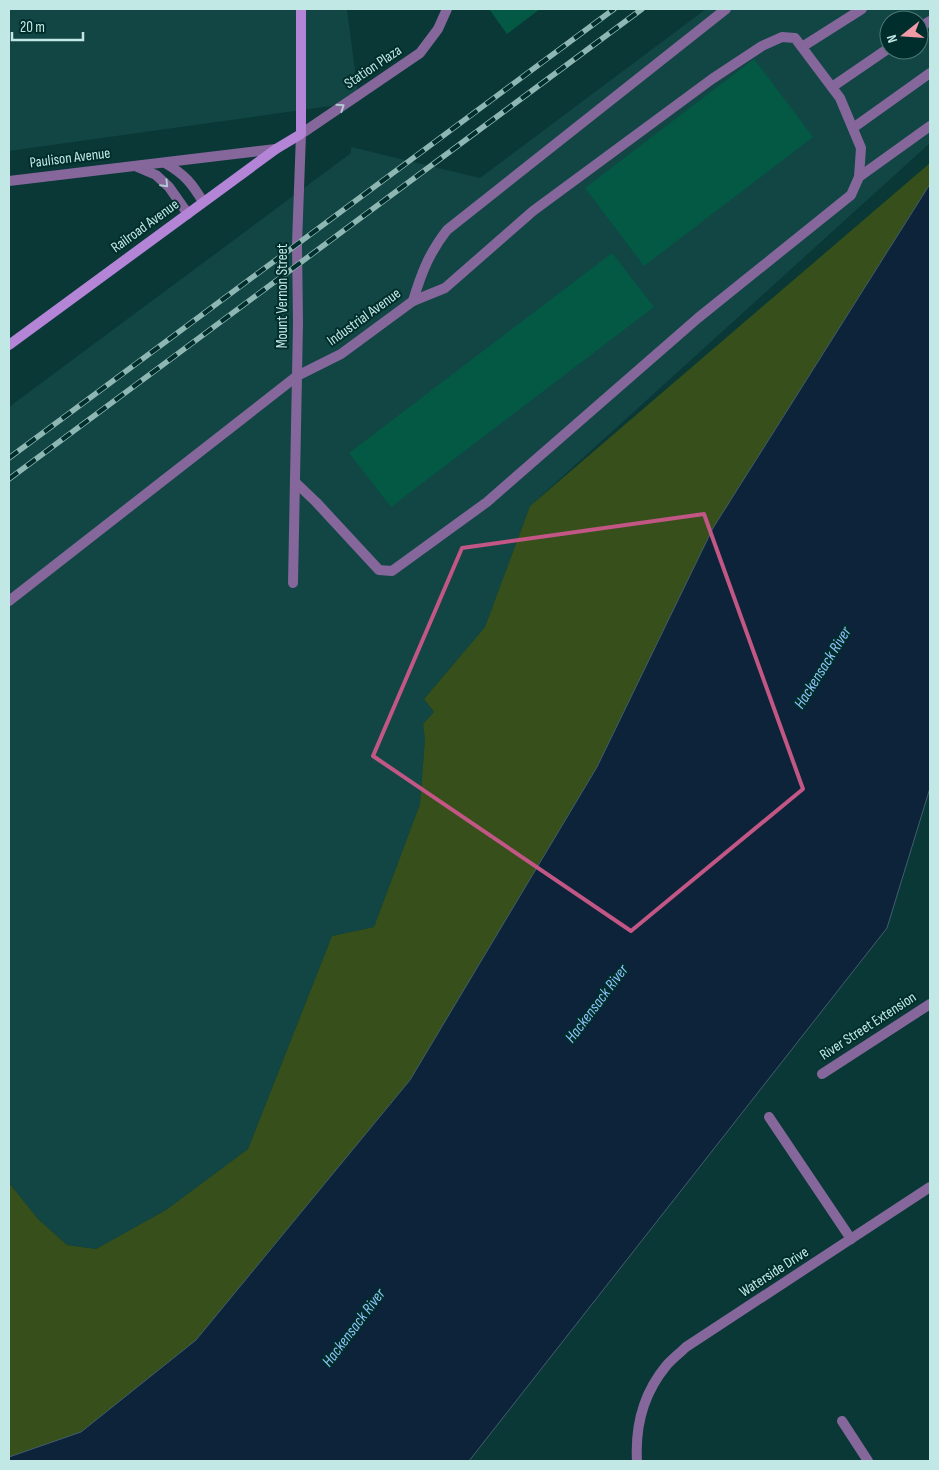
<svg xmlns="http://www.w3.org/2000/svg" width="939" height="1470" font-family="'Sofia Sans Condensed',sans-serif">
  <style>
    .built { fill: #114644; fill-rule: evenodd }
    .green { fill: #374f1a }
    .water { fill: #0c2339; stroke: #435e6d }
    .building { fill: #035944 }
    .lines { fill: none; stroke-linecap: round; stroke-linejoin: round }
    .service { stroke: #85679b; stroke-width: 10 }
    .minor { stroke: #85679b; stroke-width: 10 }
    .secondary { stroke: #b484d7; stroke-width: 10 }
    .rail-casing { stroke: #8eb7b4; stroke-width: 5.5 }
    .rail { stroke: #002e2c; stroke-width: 4; stroke-dasharray: 11; stroke-linecap: butt }
    .oneway { stroke: #b3c8d2 }
    .marked { fill: none; stroke: #c25684; stroke-width: 4; stroke-linejoin: round }
    .labels { text-anchor: middle; dominant-baseline: central; stroke-width: 4; stroke-linejoin: round; paint-order: stroke }
    .street-label { font-size: 15px; fill: #c2e8e5; stroke: #002e2c }
    .water-label { font-size: 16px; font-style: italic; fill: #8fc3fa; stroke: #002e2c }
  </style>
  <rect width="100%" height="100%" fill="#093836"/>
  <!-- built -->
  <g class="built">
    <path d="M9,9H347L359,102L9,151Z"/>
    <path d="M706,9H930V143L530,506L485,627L424,699L434,712L423,724L425,739L420,804L374,927L332,936L248,1149L166,1210L96,1249L67,1245L38,1219L9,1183V407L351,153V147L480,178ZM889,20H919V50H889Z"/>
  </g>
  <!-- green -->
  <path class="green" d="M930,163V184L713,528L597,767L410,1080L196,1340L81,1432L9,1457V1183L38,1219L67,1245L96,1249L166,1210L248,1149L332,936L374,927L420,804L425,739L423,724L434,712L424,699L485,627L530,506Z"/>
  <!-- water -->
  <path class="water" d="M930,184V788L887,928L469,1461H9V1457L81,1432L196,1340L410,1080L597,767L713,528Z"/>
  <!-- building -->
  <g class="building">
    <path d="M489,9H540L507,34Z"/>
    <path d="M754,59L813,137L644,266L585,188Z"/>
    <path d="M612,253L654,307L391,507L349,453Z"/>
  </g>
  <g class="lines">
    <!-- service -->
    <g class="service">
      <path d="M919,28L930,21"/>
      <path d="M802,47L862,9"/>
      <path d="M832,87L889,48"/>
      <path d="M853,128L930,73"/>
      <path d="M859,177L930,126"/>
      <path d="M413,301C421,274 429,253 447,230L726,9"/>
      <path d="M293,583L298,323L297,244L301,134"/>
      <path d="M9,601L297,376L341,354L413,301L445,288L533,211L712,79L762,46L782,37L795,38L840,98L861,148L859,177L851,195L698,318L487,502L392,571L379,570L316,502L295,482"/>
      <path d="M769,1117L851,1239"/>
      <path d="M842,1421L868,1461"/>
    </g>
    <!-- minor -->
    <g class="minor">
      <path d="M301,134L420,53L438,29L447,9"/>
      <path d="M165,163C184,174 192,183 203,202"/>
      <path d="M135,166L156,175L169,187L188,214"/>
      <path d="M9,181L276,149"/>
      <path d="M822,1074L930,1004"/>
      <path d="M637,1461C635,1426 643,1394 666,1366C672,1359 680,1353 686,1347L930,1187"/>
    </g>
    <!-- secondary -->
    <path class="secondary" d="M9,345L276,149L301,134V9"/>
    <!-- rail casing -->
    <g class="rail-casing">
      <g id="rail">
        <path d="M9,458L614,9"/>
        <path d="M9,479L642,9"/>
      </g>
    </g>
    <!-- rail -->
    <use href="#rail" class="rail"/>
  </g>
  <!-- one-way arrows -->
  <defs><path id="oneway-chevron" d="M-2-3.5L2.5 0L-2 3.5" fill="none" stroke-width="1.6" stroke-linecap="round" stroke-linejoin="round" transform="scale(1.25)"/></defs>
  <g class="oneway">
    <use href="#oneway-chevron" transform="translate(341 107) rotate(-34)"/>
    <use href="#oneway-chevron" transform="translate(165 184) rotate(46)"/>
  </g>
  <!-- marked area -->
  <path class="marked" d="M704,514L803,789L631,931L373,756L462,548Z"/>
  <g class="labels">
    <!-- street labels -->
    <g class="street-label">
      <text transform="translate(373 67) rotate(-34)">Station Plaza</text>
      <text transform="translate(70 158) rotate(-7)">Paulison Avenue</text>
      <text transform="translate(145 226) rotate(-36)">Railroad Avenue</text>
      <text transform="translate(282 296) rotate(-90)">Mount Vernon Street</text>
      <text transform="translate(364 317) rotate(-36)">Industrial Avenue</text>
      <text transform="translate(868 1026) rotate(-33)">River Street Extension</text>
      <text transform="translate(774 1272) rotate(-33)">Waterside Drive</text>
    </g>
    <!-- water labels -->
    <g class="water-label">
      <text transform="translate(823 668) rotate(-58)">Hackensack River</text>
      <text transform="translate(597 1004) rotate(-53)">Hackensack River</text>
      <text transform="translate(354 1328) rotate(-53)">Hackensack River</text>
    </g>
  </g>
  <!-- border -->
  <rect width="939" height="1470" fill="none" stroke="#c2e8e5" stroke-width="20"/>
  <!-- north arrow -->
  <g transform="translate(904 35) rotate(253)"><circle r="24" fill="#002e2c" stroke="#4e7876"/>
  <path d="M0-4L9 19L0 12L-9 19Z" fill="#f39aa7"/>
  <text y="-8" font-size="14" font-weight="bold" text-anchor="middle" fill="#c2e8e5">N</text>
  </g>
  <!-- scale -->
  <path d="M12 32v8h71v-8" fill="none" stroke="#c2e8e5" stroke-width="2.5"/>
  <text x="20" y="32" font-size="15" fill="#c2e8e5" stroke="#002e2c" stroke-width="4" paint-order="stroke">20 m</text>
</svg>
